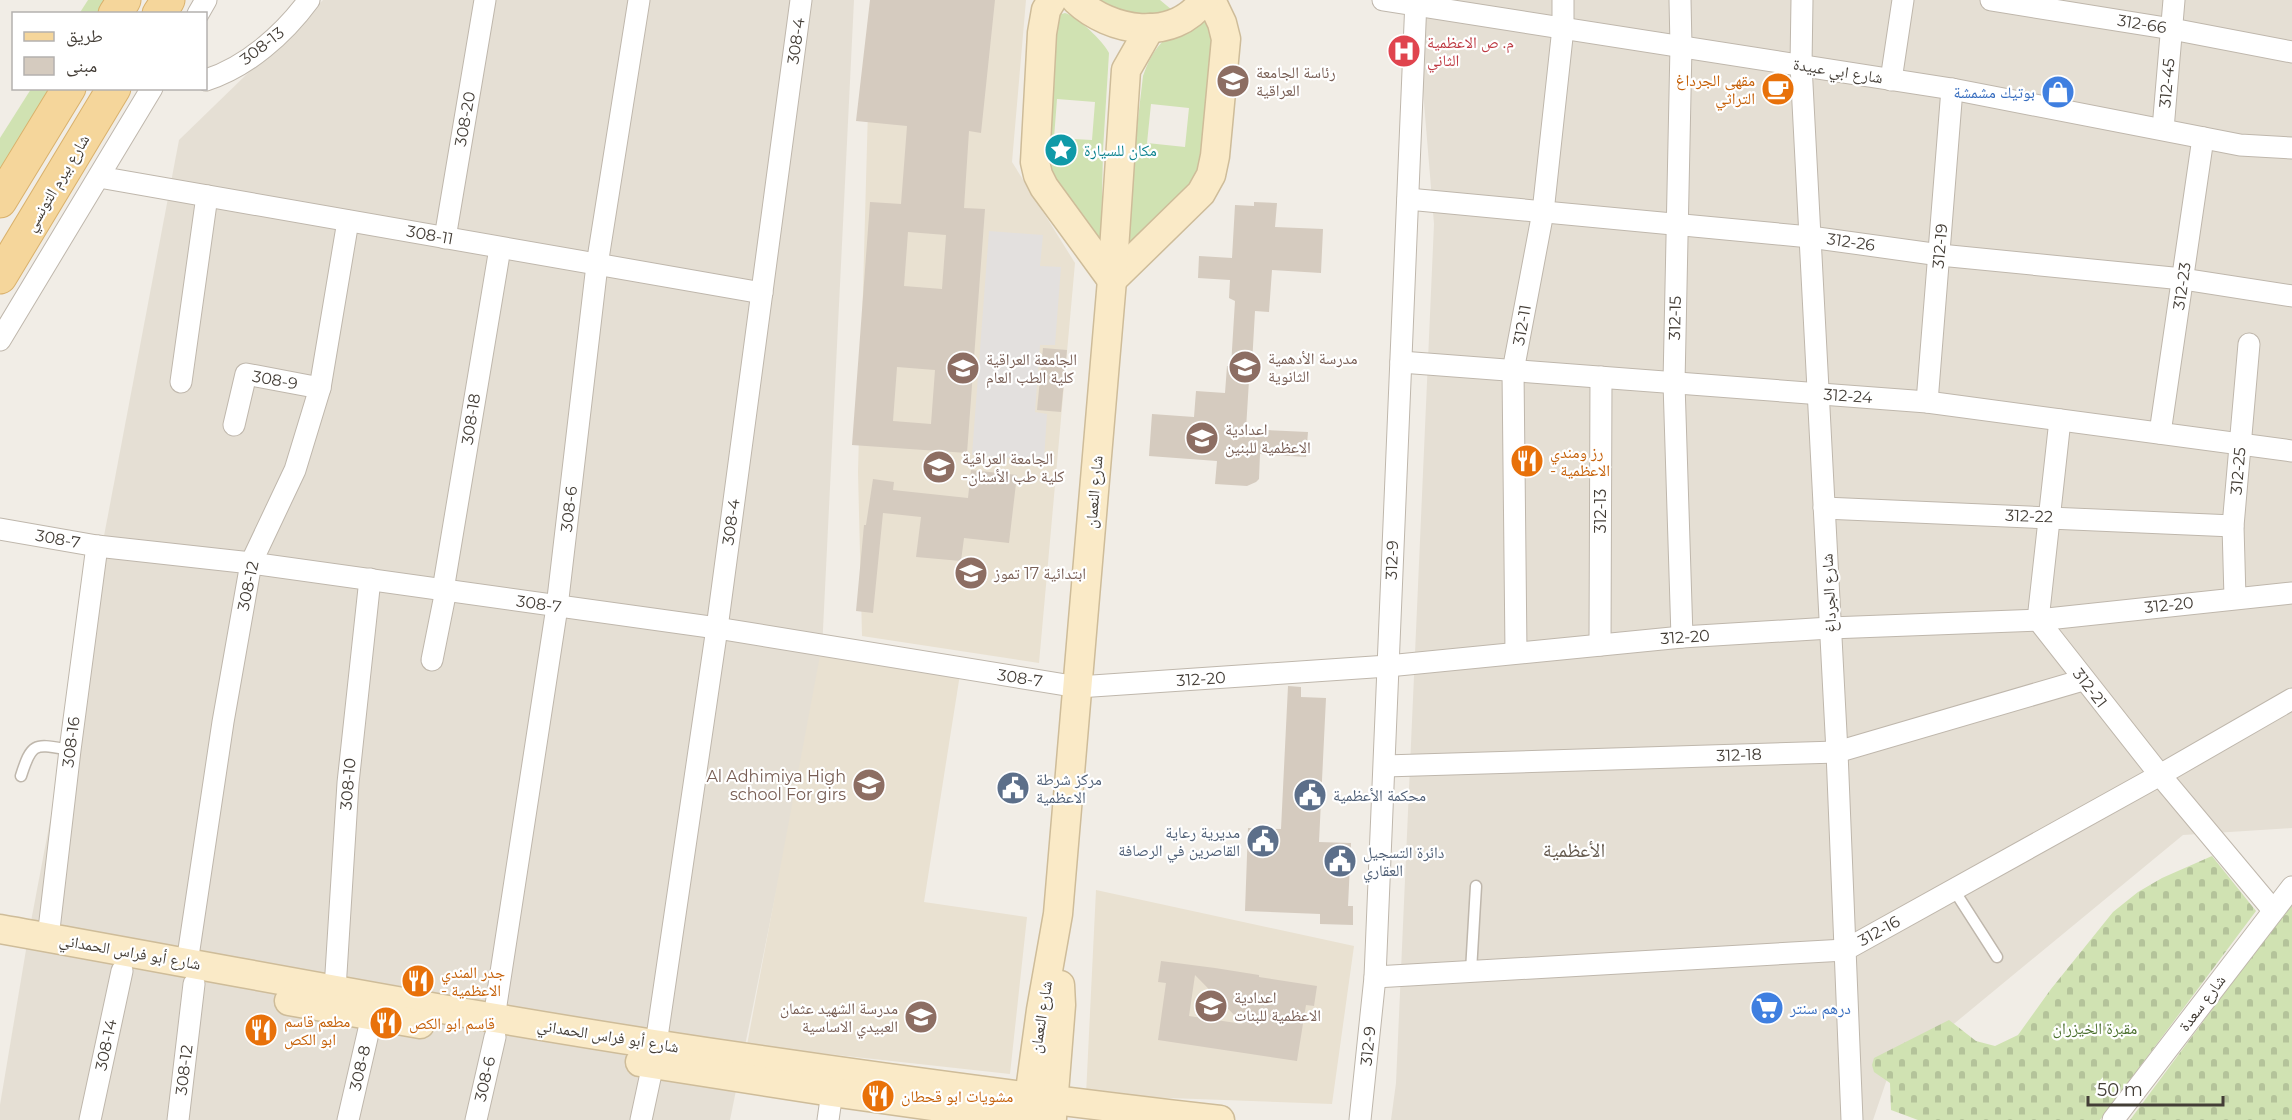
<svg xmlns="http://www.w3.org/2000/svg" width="2292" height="1120" font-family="Montserrat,'Noto Naskh Arabic',sans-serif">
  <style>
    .residential { fill: #e5dfd4 }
    .education { fill: #e9e1d1 }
    .grass { fill: #d0e2b2; fill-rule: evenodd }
    .cemetery { fill: url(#cemetery-stones) }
    .parking { fill: #e3e0de }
    .building { fill: #d5cbbf; fill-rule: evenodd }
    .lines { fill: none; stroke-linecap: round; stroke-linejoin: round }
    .lane-casing { stroke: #bfb7ac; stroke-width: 13 }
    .street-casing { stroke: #bfb7ac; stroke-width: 23 }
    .secondary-casing { stroke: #cebc99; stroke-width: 31 }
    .primary-casing { stroke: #d9b16c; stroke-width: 35 }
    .lane { stroke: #fff; stroke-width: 10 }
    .street { stroke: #fff; stroke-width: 21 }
    .secondary { stroke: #faeac7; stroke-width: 28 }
    .primary { stroke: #f5d69b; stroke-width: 33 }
    .labels { text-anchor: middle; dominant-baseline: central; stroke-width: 4.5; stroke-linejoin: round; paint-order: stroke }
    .street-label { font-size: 16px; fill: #433d36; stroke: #fff }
    .health-label { font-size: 16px; fill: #be3a42; stroke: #fff; text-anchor: start }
    .education-label { font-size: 16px; fill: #785e54; stroke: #fff; text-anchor: start }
    .food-label { font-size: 16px; fill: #c56008; stroke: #fff; text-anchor: start }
    .shop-label { font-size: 16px; fill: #366cbe; stroke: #fff; text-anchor: end }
    .culture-label { font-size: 16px; fill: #0d838f; stroke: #fff; text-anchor: start }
    .service-label { font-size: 16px; fill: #4e5e75; stroke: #fff; text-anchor: start }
    .park-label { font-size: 16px; fill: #4b702e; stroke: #fff }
    .quarter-label { font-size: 20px; fill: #655a4e; stroke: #fff }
  </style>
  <defs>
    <pattern id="cemetery-stones" width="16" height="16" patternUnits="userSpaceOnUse" patternTransform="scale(1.5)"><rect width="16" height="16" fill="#d0e2b2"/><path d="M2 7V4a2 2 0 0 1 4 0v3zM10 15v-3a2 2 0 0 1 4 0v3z" fill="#b4c39a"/></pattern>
  </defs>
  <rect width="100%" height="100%" fill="#f1ede6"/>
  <!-- residential -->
  <g class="residential">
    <path d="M323,0H854L821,670L730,1120H0V1105L29,932L179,140Z"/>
    <path d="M1423,0H2292V828L2183,835L1887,1079L1873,1120H1391L1396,1083L1434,224L1419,42Z"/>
  </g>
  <!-- education -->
  <g class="education">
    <path d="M871,0H1026L1012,162L1075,263L1039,663L862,636L858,472Z"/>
    <path d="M822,645L961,668L924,902L1027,917L1010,1074L747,1045Z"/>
    <path d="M1096,890L1354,946L1332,1104L1086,1095Z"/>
  </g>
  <!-- grass -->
  <g class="grass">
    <path d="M88,0H107L99,13L79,14Z"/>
    <path d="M1096,0H1160L1172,10C1141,23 1125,12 1096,0Z"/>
    <path d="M1065,13C1077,16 1104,42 1109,53L1103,150L1101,243L1086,228L1085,218L1044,169L1058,15ZM1057,99L1095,102L1092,140L1054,138Z"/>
    <path d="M1213,16L1202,183L1126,248H1123L1143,76C1158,33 1175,33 1213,16ZM1151,104L1189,108L1185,147L1147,143Z"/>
    <path d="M31,89H53L0,174V138Z"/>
  </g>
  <!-- cemetery -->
  <g class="cemetery">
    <path d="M2212,856L2256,911L2100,1120H1918L1891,1110L1890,1083L1874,1072L1872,1065L1874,1058L1949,1020L1976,1041L1995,1046L2018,1035L2051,989L2113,912L2138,892L2162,878Z"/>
    <path d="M2292,904V1120H2130L2280,918Z"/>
  </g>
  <!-- parking -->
  <path class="parking" d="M989,231L1043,235L1040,266L1061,267L1055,345H1040L1035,412L1047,414L1044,460L972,455Z"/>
  <!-- building -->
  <g class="building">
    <path d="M870,0H995L981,133L969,131L964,208L985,209L967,453L852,445L870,202L901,204L907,126L856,121ZM908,232L946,235L942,289L904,286ZM897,367L935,370L931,424L893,421Z"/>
    <path d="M1254,202L1277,203L1275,227L1323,229L1321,273L1272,270L1269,312L1255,311L1252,364H1250L1246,429L1308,432L1306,457L1260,454L1259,479L1256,482L1247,486L1215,484L1217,461L1149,456L1152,414L1194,417L1196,391L1225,393L1227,366H1231L1235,301L1229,298L1230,280L1198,278L1199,256L1232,258L1235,205L1254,206Z"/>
    <path d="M1043,348L1067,350L1061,412L1037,410Z"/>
    <path d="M971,470L1017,475L1009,543L964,538L961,561L916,557L921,517L883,513L873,613L856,611L864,525H866L873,479L894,482L893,490L968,498Z"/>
    <path d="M1288,686L1301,687V697L1326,698L1319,842L1351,843L1348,906H1353V925L1320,924V914L1245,911L1248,828L1281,829Z"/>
    <path d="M1161,961L1215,968L1259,975V977L1317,986L1314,1006L1306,1005L1297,1061L1158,1040L1166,983L1158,982ZM1195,975L1243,1024L1189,1016Z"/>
  </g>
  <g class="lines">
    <!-- lane casing -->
    <g class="lane-casing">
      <g id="lane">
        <path d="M21,776C32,741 35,744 70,750"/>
        <path d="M1954,890L1997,957"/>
        <path d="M1471,971L1476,886"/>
      </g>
    </g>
    <!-- street casing -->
    <g class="street-casing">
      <g id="street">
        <path d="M1383,0L1952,89L2240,145L2292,148"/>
        <path d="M1680,0L1681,46L1674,383L1682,637"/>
        <path d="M1802,0L1801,65L1837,752L1852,1120"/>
        <path d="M1991,0L2172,29L2292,52"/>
        <path d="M198,14L206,0"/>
        <path d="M206,80C247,67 284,34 309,0"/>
        <path d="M1891,80L1903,0"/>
        <path d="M2163,129L2174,0"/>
        <path d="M99,177L762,293"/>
        <path d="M1408,199L1810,237L1940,255L2183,279L2292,296"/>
        <path d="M445,238L485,0"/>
        <path d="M0,340L152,88"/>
        <path d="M1401,362L1927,402L2292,451"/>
        <path d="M181,382L207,196"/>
        <path d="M1927,402L1952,89"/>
        <path d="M2060,420L2038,620L2160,775L2273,910"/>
        <path d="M234,425L246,374L320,388"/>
        <path d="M2160,433L2203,138"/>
        <path d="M1824,508L2233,526"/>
        <path d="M0,529L97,546L251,563L717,628L1078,687L1388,666L1682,637L1830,628L2038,620L2292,593"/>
        <path d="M443,590L500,248"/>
        <path d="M2235,598L2233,526L2249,344"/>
        <path d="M1600,645L1601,377"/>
        <path d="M1516,652L1513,371L1543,212L1563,28V0"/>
        <path d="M432,660L446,590"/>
        <path d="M1385,766L1837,752L2083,680"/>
        <path d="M48,938L70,750L97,546"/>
        <path d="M187,963L223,722L251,563L295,470L320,388L348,221"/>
        <path d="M1375,977L1845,950L2160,775L2292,699"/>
        <path d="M335,989L348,783L370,579"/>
        <path d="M494,1018L557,607L597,265L639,0"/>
        <path d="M656,1044L717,628L801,0"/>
        <path d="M90,1120L122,971"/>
        <path d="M178,1120L194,984"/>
        <path d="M348,1120L372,1016"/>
        <path d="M476,1120L495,1037"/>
        <path d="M641,1120L653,1064"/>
        <path d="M828,1120L832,1092"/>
        <path d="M1360,1120L1375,977L1416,0"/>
        <path d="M2113,1120L2292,887"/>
      </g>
    </g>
    <!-- secondary casing -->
    <g class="secondary-casing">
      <g id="secondary">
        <path d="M1052,0L1046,10L1042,33L1035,162L1038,175L1044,187L1112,280L1201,193L1211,175L1215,156L1226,39L1222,23L1211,0"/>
        <path d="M1076,0C1110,32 1173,43 1204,0"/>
        <path d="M0,929C218,968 435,1010 654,1044C842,1073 1031,1098 1220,1120"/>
        <path d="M289,1001L420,1024"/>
        <path d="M640,1062L832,1092L1033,1120"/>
        <path d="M1052,1118L1061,1005L1060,985"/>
        <path d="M1026,1120L1041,1010L1058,914L1112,280L1126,70L1150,28"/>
      </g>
    </g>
    <!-- primary casing -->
    <g class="primary-casing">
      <g id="primary">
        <path d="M115,14L124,0"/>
        <path d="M159,14L168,0"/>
        <path d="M0,201L69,88"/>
        <path d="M0,277L114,88"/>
      </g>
    </g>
    <!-- lane -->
    <use href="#lane" class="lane"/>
    <!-- street -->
    <use href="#street" class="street"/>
    <!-- secondary -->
    <use href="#secondary" class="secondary"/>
    <!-- primary -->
    <use href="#primary" class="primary"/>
  </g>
  <!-- icons -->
  <defs>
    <g id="hospital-disc" transform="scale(1.725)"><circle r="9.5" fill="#e0444e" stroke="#fff"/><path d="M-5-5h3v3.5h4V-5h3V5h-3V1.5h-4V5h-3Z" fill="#fff"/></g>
    <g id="university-disc" transform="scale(1.725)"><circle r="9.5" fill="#8d6e63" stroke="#fff"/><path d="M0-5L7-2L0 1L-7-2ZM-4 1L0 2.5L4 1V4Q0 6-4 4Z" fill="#fff"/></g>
    <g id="cafe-disc" transform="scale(1.725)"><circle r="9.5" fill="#e8710a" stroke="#fff"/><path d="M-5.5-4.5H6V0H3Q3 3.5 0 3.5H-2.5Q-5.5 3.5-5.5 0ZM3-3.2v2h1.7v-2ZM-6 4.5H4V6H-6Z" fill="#fff"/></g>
    <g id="shop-disc" transform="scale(1.725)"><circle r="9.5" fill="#3f7fe0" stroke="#fff"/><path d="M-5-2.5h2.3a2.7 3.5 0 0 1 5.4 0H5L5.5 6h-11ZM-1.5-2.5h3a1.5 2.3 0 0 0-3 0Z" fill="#fff"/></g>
    <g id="sight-disc" transform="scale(1.725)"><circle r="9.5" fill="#0f9aa8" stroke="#fff"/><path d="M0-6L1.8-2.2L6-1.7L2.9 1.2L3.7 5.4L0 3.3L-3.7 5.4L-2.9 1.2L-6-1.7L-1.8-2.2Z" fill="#fff"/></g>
    <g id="school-disc" transform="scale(1.725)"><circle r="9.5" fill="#8d6e63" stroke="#fff"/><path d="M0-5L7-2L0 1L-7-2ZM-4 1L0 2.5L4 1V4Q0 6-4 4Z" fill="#fff"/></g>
    <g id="restaurant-disc" transform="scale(1.725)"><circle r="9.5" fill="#e8710a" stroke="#fff"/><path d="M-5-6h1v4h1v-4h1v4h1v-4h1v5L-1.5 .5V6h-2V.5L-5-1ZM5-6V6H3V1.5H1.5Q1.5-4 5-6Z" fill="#fff"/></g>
    <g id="civic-disc" transform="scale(1.725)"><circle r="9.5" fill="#5c6f8a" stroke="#fff"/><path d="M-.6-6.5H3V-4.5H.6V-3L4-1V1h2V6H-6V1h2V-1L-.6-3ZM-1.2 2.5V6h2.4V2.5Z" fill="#fff"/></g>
    <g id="supermarket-disc" transform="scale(1.725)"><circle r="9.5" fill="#3f7fe0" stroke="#fff"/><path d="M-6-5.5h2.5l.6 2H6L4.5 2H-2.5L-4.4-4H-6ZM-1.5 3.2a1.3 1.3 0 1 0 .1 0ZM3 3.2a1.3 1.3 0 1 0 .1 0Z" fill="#fff"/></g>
  </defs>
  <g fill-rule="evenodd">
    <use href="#hospital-disc" x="1404" y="51"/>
    <use href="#university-disc" x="1233" y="81"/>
    <use href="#cafe-disc" x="1778" y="89"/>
    <use href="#shop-disc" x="2058" y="92"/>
    <use href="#sight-disc" x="1061" y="150"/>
    <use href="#school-disc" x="1245" y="367"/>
    <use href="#university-disc" x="963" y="368"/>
    <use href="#school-disc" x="1202" y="438"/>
    <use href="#restaurant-disc" x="1527" y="461"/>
    <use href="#university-disc" x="939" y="467"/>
    <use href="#school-disc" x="971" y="573"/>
    <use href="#school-disc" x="869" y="785"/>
    <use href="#civic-disc" x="1013" y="788"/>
    <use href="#civic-disc" x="1310" y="795"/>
    <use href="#civic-disc" x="1263" y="841"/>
    <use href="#civic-disc" x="1340" y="861"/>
    <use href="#restaurant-disc" x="418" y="981"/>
    <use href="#school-disc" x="1211" y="1006"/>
    <use href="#supermarket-disc" x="1767" y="1008"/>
    <use href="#school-disc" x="921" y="1017"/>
    <use href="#restaurant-disc" x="386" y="1023"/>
    <use href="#restaurant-disc" x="261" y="1030"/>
    <use href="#restaurant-disc" x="878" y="1096"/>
  </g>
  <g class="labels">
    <!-- street labels -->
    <g class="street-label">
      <text transform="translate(2142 24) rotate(9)">312-66</text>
      <text transform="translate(796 41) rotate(-82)">308-4</text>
      <text transform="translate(262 46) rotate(-38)">308-13</text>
      <text transform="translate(1838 71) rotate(9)">شارع ابي عبيدة</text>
      <text transform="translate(2167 83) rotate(-85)">312-45</text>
      <text transform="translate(465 119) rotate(-80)">308-20</text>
      <text transform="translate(57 183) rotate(-59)">شارع بيرم التونسي</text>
      <text transform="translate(430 235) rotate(10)">308-11</text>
      <text transform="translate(1851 242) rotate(8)">312-26</text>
      <text transform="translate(1940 246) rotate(-85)">312-19</text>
      <text transform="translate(2182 286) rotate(-82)">312-23</text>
      <text transform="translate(1675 318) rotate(-89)">312-15</text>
      <text transform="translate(1522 325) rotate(-80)">312-11</text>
      <text transform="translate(275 380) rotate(10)">308-9</text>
      <text transform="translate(1848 396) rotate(4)">312-24</text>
      <text transform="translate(471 419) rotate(-81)">308-18</text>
      <text transform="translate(2238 471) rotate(-85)">312-25</text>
      <text transform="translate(1094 492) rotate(-85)">شارع النعمان</text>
      <text transform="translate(569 509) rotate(-83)">308-6</text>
      <text transform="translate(1600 511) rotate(-90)">312-13</text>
      <text transform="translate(2029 516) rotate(2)">312-22</text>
      <text transform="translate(731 522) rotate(-82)">308-4</text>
      <text transform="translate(58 539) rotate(10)">308-7</text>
      <text transform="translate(1392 560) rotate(-88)">312-9</text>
      <text transform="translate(248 586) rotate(-78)">308-12</text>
      <text transform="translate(1829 593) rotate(-93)">شارع الجرداغ</text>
      <text transform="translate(539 604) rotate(8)">308-7</text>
      <text transform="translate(2169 605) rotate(-6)">312-20</text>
      <text transform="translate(1685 637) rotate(-4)">312-20</text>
      <text transform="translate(1020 678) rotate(9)">308-7</text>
      <text transform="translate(1201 679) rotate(-4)">312-20</text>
      <text transform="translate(2090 688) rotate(52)">312-21</text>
      <text transform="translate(71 742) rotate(-83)">308-16</text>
      <text transform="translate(1739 755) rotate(-2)">312-18</text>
      <text transform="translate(348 784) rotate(-85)">308-10</text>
      <text transform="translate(1879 931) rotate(-29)">312-16</text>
      <text transform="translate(130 952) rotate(10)">شارع أبو فراس الحمداني</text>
      <text transform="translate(2202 1003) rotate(-53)">شارع سعدة</text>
      <text transform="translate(1041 1017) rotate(-81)">شارع النعمان</text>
      <text transform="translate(608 1036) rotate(9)">شارع أبو فراس الحمداني</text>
      <text transform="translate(106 1045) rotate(-78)">308-14</text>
      <text transform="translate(1368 1046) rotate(-84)">312-9</text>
      <text transform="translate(360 1068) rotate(-77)">308-8</text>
      <text transform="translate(184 1070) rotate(-83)">308-12</text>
      <text transform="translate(485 1079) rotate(-77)">308-6</text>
    </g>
    <!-- health labels -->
    <g class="health-label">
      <text x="1427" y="42">م. ص الاعظمية<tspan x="1427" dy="18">الثاني</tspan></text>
    </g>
    <!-- education labels -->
    <g class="education-label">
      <text x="1256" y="72">رئاسة الجامعة<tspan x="1256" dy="18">العراقية</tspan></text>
      <text x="1268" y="358">مدرسة الأدهمية<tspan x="1268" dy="18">الثانوية</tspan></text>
      <text x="986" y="359">الجامعة العراقية<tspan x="986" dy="18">كلية الطب العام</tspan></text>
      <text x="1225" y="429">اعدادية<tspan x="1225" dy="18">الاعظمية للبنين</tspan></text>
      <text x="962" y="458">الجامعة العراقية<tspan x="962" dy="18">-كلية طب الأسنان</tspan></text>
      <text x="994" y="573">ابتدائية 17 تموز</text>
      <text x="846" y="776" text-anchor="end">Al Adhimiya High<tspan x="846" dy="18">school For girs</tspan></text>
      <text x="1234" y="997">اعدادية<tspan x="1234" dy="18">الاعظمية للبنات</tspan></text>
      <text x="898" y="1008" text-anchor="end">مدرسة الشهيد عثمان<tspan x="898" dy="18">العبيدي الاساسية</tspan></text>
    </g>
    <!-- food labels -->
    <g class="food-label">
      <text x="1755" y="80" text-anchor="end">مقهى الجرداغ<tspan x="1755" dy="18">التراثي</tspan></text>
      <text x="1550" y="452">رز ومندي<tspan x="1550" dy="18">- الاعظمية</tspan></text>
      <text x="441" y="972">جدر المندي<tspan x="441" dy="18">- الاعظمية</tspan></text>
      <text x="284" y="1021">مطعم قاسم<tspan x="284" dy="18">ابو الكص</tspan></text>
      <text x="409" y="1023">قاسم ابو الكص</text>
      <text x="901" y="1096">مشويات ابو قحطان</text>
    </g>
    <!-- shop labels -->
    <g class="shop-label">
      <text x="2035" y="92">بوتيك مشمشة</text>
      <text x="1790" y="1008" text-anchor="start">درهم سنتر</text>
    </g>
    <!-- culture labels -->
    <g class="culture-label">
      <text x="1084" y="150">مكان للسيارة</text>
    </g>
    <!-- service labels -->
    <g class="service-label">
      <text x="1036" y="779">مركز شرطة<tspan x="1036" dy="18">الاعظمية</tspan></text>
      <text x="1333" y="795">محكمة الأعظمية</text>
      <text x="1240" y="832" text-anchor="end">مديرية رعاية<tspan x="1240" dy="18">القاصرين في الرصافة</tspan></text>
      <text x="1363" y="852">دائرة التسجيل<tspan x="1363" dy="18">العقاري</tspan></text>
    </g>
    <!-- park labels -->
    <g class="park-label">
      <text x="2095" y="1028">مقبرة الخيزران</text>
    </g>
    <!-- quarter labels -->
    <g class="quarter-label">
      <text x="1574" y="850">الأعظمية</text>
    </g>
  </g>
  <!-- legend -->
  <rect x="12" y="12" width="195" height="78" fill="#ffffff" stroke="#b4b1af" stroke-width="1.5"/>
  <rect x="24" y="32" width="30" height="9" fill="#f5d69b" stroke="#b4b1af" stroke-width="1.5"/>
  <text x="66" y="42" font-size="18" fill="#433d36">طريق</text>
  <rect x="24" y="57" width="30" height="18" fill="#d5cbbf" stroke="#b4b1af" stroke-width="1.5"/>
  <text x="66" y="72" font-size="18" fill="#433d36">مبنى</text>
  <!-- scale -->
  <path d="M2088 1096v9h135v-9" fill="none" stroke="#433d36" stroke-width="3"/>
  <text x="2097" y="1096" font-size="18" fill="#433d36" stroke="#ffffff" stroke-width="4.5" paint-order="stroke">50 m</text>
</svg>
